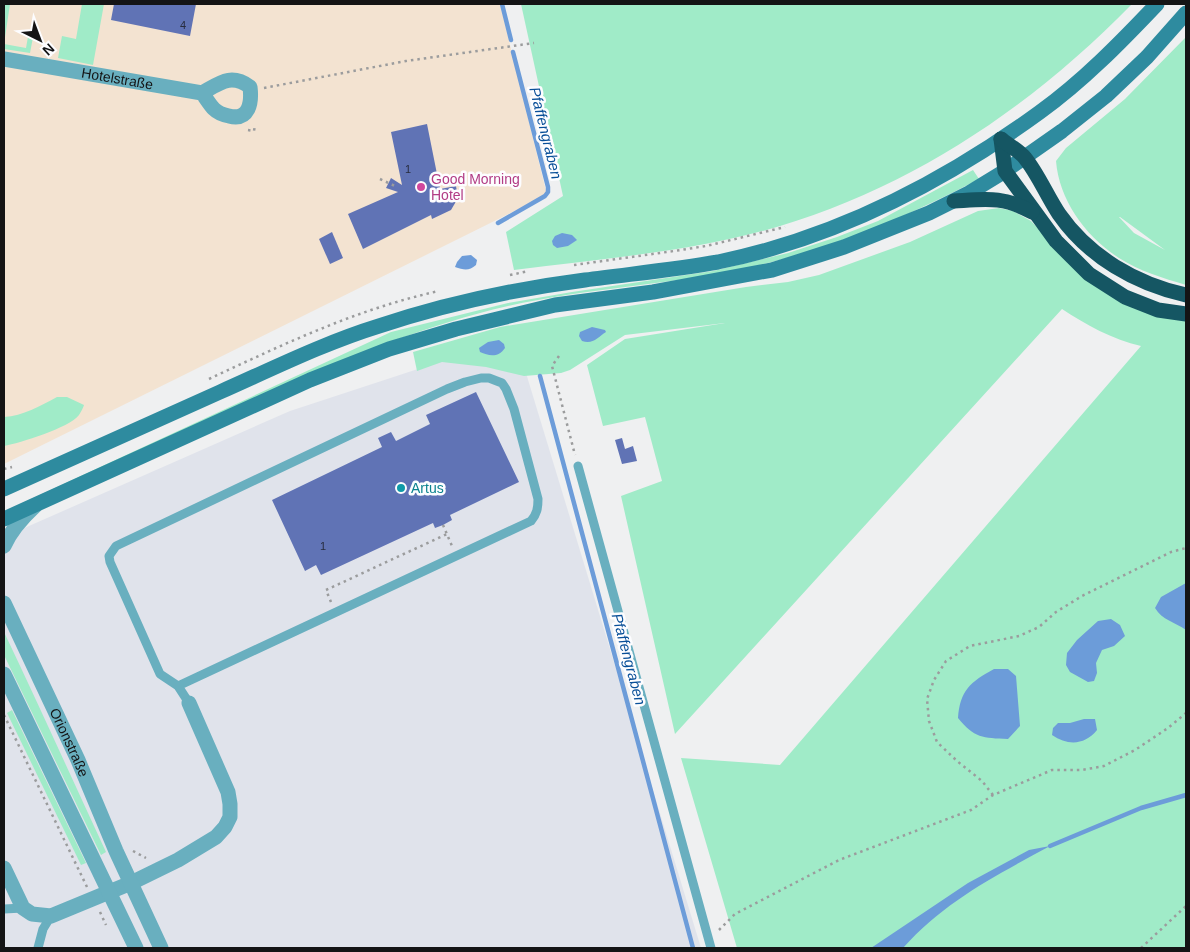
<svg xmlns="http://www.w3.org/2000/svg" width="1190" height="952" font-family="Helvetica,sans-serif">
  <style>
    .commercial { fill: #f3e3d1 }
    .built { fill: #e0e3eb }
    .green { fill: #a0ebc8; fill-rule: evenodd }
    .water { fill: #6c9cd9 }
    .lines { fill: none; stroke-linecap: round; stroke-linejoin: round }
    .stream { stroke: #6c9cd9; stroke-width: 4.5 }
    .building { fill: #6073b5 }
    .path { stroke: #9b9c9d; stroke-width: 2.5; stroke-dasharray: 2.5 4; stroke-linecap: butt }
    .service { stroke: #69afbf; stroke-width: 9 }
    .minor { stroke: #69afbf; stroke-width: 15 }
    .tertiary { stroke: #69afbf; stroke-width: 15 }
    .secondary { stroke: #2e8b9f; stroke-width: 15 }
    .motorway { stroke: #155663; stroke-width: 15 }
    .hotel-dot { fill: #d1479c; stroke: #fdfdff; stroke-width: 2 }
    .culture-dot { fill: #0f9aa8; stroke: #fdfdff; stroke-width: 2 }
    .labels { text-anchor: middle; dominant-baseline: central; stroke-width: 5; stroke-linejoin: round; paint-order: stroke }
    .number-label { font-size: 11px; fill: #272c3d }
    .street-label { font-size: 14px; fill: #141415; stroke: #fdfdff }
    .hotel-label { font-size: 14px; fill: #b23c85; stroke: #fdfdff; text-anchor: start }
    .culture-label { font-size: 14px; fill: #0d838f; stroke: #fdfdff; text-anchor: start }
    .water-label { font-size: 15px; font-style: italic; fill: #094f98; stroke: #fdfdff }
  </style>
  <rect width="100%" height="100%" fill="#eff0f1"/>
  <!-- commercial -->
  <path class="commercial" d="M4,4H500L547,195L4,464Z"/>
  <!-- built -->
  <path class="built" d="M515,337L701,948H4V537L290,411Z"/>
  <!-- green -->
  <g class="green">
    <path d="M4,4H10L4,44L26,48L29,31L34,32L30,53L4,49Z"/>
    <path d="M82,4H104L93,65L58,58L62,36L76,39Z"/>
    <path d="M521,4H1132C1015,124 871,214 705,244C642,256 577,262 514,270L506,232L563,196Z"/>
    <path d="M1186,37V285C1163,278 1139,271 1119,258C1086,237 1059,200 1056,161L1066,148L1125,99ZM1119,217H1120L1165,250L1134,233Z"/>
    <path d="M973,170L979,179C907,217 831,249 751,267C670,285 588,288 508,306C468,315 430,328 392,341L16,506L391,332L508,303L572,292L713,271L788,253L837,237L878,221Z"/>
    <path d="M999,208L1013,211L1031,221L1066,258L1091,280L1186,319V946L1183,948H737L681,758L780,765L1141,346C1113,340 1085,324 1062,309L675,734L621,496L662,481L645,417L603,426L587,365L625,339L725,323L625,335L570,370L561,373L524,376L486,367L442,362L417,371L413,352L500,327L746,287L788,282L819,275L910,242L978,211Z"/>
    <path d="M57,397H67L84,405C83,408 81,412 79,415C69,428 20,443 4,446V417C23,416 40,406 57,397Z"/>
    <path d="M4,632C39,705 72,779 106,852L101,855L4,655Z"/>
    <path d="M12,710L86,863L81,865L7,713Z"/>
  </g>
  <!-- water -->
  <g class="water">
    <path d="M562,233L572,235L577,240L568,246L557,248L553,245L552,241L555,236Z"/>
    <path d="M471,255L477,260L476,265C469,271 464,270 455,267L457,262L462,256Z"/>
    <path d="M592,327L605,330L606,332C598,337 593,345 582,341L579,336L580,332Z"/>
    <path d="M499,340L504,344L505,348C498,358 489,356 480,352L479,348L488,342Z"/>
    <path d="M1186,583V630C1175,622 1162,620 1155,608L1161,597Z"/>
    <path d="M1111,619L1120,625L1125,636L1114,646L1102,650L1096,663L1097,673L1094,681L1088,682L1070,672L1066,665L1067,653L1077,640L1098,621Z"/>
    <path d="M994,669H1008L1016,676L1020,726L1008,739C983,738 974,738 958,718C960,691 970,682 994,669Z"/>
    <path d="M1084,719H1095L1097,730C1085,745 1068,746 1052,735L1053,728L1058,723H1070Z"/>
    <path d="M1050,846C995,876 945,901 903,948H871L968,883L1029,850Z"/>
  </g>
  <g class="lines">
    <!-- stream -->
    <g class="stream">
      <path d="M502,4L511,40"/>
      <path d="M498,223L545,196L548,192V187L513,52"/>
      <path d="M540,376L693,948"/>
      <path d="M1050,846L1141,808L1186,795"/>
    </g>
  </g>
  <!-- building -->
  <g class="building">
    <path d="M114,4H196L190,36L111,20Z"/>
    <path d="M427,124L440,189L456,186L458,198L451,210L432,219L431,215L363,249L348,214L398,192L386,188L391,178L402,185L391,132Z"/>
    <path d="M482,173L484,183L475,185L473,175Z"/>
    <path d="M332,232L343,258L330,264L319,239Z"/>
    <path d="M476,392L519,482L450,515L452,520L443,525L435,528L433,523L321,575L316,565L305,571L272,500L382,447L378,438L391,432L396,441L430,424L426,415Z"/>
    <path d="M622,438L625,449L633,446L637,461L622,464L615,440Z"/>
  </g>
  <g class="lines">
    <!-- path -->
    <g class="path">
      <path d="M264,88L406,61L534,43"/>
      <path d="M248,130L254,131L255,125"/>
      <path d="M380,179L395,186"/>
      <path d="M574,265L674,251L706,246L785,227"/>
      <path d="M510,275L529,271"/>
      <path d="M559,356L552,366L575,455"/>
      <path d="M209,379C284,344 357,309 439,291"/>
      <path d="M4,469L12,467"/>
      <path d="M443,525L452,546"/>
      <path d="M331,602L326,590L447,534"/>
      <path d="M4,715L87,887"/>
      <path d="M993,795L982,781L957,761L937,742L929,721L927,699L934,680L946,661L970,646L1019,636L1039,627L1056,612L1082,596L1171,552L1186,548"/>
      <path d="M133,851L146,858"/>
      <path d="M100,912L106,925"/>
      <path d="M719,930L735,914L839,860L971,810L993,795L1052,770H1082L1104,766L1135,750L1168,728L1186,713"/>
      <path d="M1141,948L1186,906"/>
    </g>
    <!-- service -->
    <g class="service">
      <path d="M578,466L711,948"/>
      <path d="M178,686L160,674L110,562L109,556L116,546L447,389L465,382L481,378H489L502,383L506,389L514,409L538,499C538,508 537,514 531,521L178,686L189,703"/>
      <path d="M4,909L23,908"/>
      <path d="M38,948L43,929L51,916"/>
    </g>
    <!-- minor -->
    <g class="minor">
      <path id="s1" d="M4,59L202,93C220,83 231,73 250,87C252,103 249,121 229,116C224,115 218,113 214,109C210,105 206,98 202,93"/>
      <path d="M4,868L23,908L32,914L51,916L131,883L178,860L216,837L225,827L230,817V804L228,792L189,703"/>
    </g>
    <!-- tertiary -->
    <g class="tertiary">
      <path d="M4,546C11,530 22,518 35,506"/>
      <path id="s2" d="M4,603L78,760L116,851L161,948"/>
      <path d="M4,674L136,948"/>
    </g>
    <!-- secondary -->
    <g class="secondary">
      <path d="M4,489C76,457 148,425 220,392C272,369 324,343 379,326C445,304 515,289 585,280C629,274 674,270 718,262C835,238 944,182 1040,112C1083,81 1121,42 1157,4"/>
      <path d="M4,519L310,380L389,349L456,329L555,305L653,292L772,270L844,247L929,213L969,193L1005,171L1062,131L1106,96L1147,57L1186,13"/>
    </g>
    <!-- motorway -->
    <g class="motorway">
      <path d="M1001,139L1005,171L1056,241L1089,274L1125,297L1158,310L1186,314"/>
      <path d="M1001,139C1008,145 1019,150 1025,158C1038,174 1047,196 1059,214C1089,257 1136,284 1186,295"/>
      <path d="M954,201C987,199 1003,196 1032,212"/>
    </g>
  </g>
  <!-- markers -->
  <circle class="hotel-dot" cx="421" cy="187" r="5"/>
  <circle class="culture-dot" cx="401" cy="488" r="5"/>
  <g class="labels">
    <!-- number labels -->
    <g class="number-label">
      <text x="183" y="25">4</text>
      <text x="408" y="169">1</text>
      <text x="323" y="546">1</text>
    </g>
    <!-- street labels -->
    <g class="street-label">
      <text stroke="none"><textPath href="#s1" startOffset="115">Hotelstraße</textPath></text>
      <text stroke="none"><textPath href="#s2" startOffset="154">Orionstraße</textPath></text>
    </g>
    <!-- hotel labels -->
    <g class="hotel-label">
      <text x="431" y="179">Good Morning<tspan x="431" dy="16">Hotel</tspan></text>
    </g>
    <!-- culture labels -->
    <g class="culture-label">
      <text x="411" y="488">Artus</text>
    </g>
    <!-- water labels -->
    <g class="water-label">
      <text transform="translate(546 133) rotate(76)">Pfaffengraben</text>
      <text transform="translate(629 659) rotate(75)">Pfaffengraben</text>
    </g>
  </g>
  <!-- border -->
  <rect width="1190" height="952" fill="none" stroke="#141415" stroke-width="10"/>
  <!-- north arrow -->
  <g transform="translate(40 40) rotate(138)" stroke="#fdfdff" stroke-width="4" paint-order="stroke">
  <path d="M0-4L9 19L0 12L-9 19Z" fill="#141415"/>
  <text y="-8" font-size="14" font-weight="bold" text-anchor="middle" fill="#141415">N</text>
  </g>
</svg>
